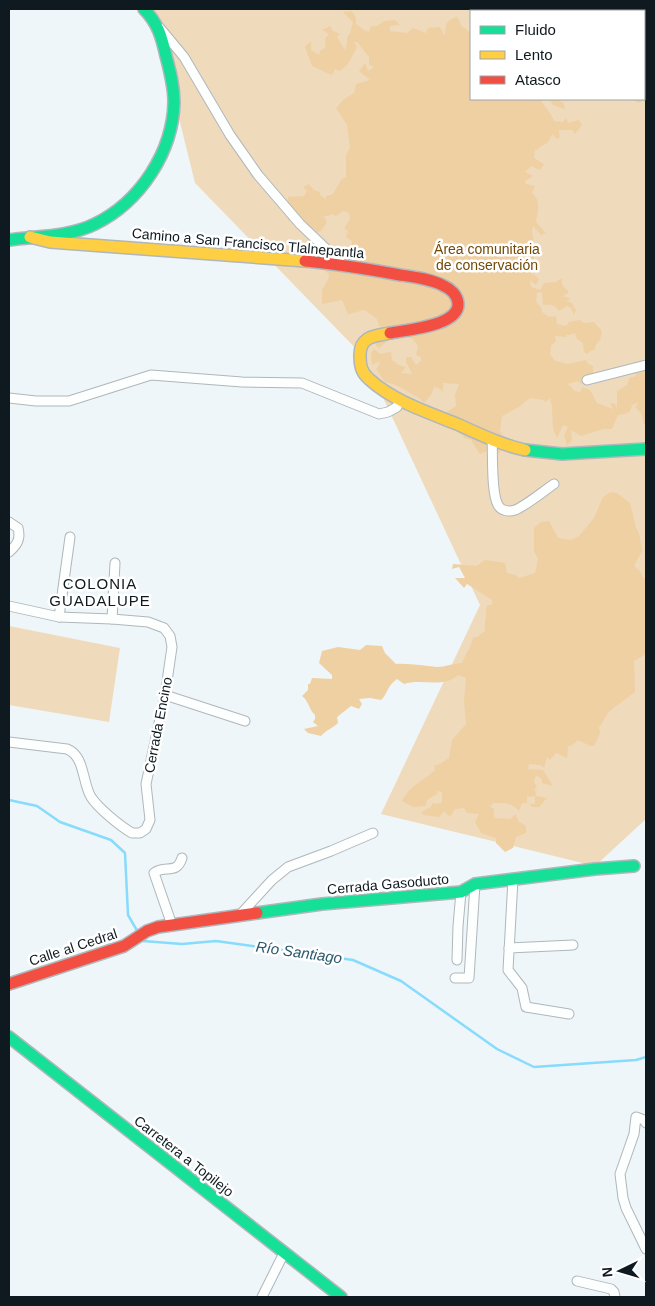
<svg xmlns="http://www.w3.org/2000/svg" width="655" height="1306" font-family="Arial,sans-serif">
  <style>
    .green { fill: #f0dabc; fill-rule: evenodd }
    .forest { fill: #eed0a3 }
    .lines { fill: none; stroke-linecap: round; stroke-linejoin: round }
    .stream { stroke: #87dbfc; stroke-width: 2.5 }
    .street-casing { stroke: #afb7bb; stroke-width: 11 }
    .fast-casing { stroke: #afb7bb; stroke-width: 14 }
    .slow-casing { stroke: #afb7bb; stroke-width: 14 }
    .jam-casing { stroke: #afb7bb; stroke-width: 14 }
    .street { stroke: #fdfefe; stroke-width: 9 }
    .fast { stroke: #16e098; stroke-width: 11 }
    .slow { stroke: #ffcf43; stroke-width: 11 }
    .jam { stroke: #f24e42; stroke-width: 11 }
    .labels { text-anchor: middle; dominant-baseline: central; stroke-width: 5; stroke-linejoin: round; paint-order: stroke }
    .street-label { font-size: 14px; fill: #0f1a20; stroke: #fff }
    .park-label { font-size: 14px; fill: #724a06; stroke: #fff }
    .neighbourhood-label { font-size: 15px; letter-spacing: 1px; fill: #0f1a20; stroke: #fff }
    .water-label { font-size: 15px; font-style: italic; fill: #29596d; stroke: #fff }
  </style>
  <rect width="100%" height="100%" fill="#eff6f9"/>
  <!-- green -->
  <g class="green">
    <path d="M152,9H646V819L595,866L381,814L480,605L364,357L195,183ZM471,11H644V99H471Z"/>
    <path d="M9,626L120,648L109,722L9,705Z"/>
  </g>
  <!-- forest -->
  <g class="forest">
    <path d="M507,9H646V102L642,101L639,103L632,99H644V11H508Z"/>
    <path d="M352,11L356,18V24L364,30L369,32L371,26H377L384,21L395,20L400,25L390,26V31L407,33L413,28L426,33L428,28L440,27L445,36C446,25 445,20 457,17L460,22L461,26L466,29L471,34V99H563L559,101L564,103L565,109L553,105L550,100L541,101C546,108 551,113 554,121L563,122L566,118L568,123L579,120L582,125L575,134L572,130H559L560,137L557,139L552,134C547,148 544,142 537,150L535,149L534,158L544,164L540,170L531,166L525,172L533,176L525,181L526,184L535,186L532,193C541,200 538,211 536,222L546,233L541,235L533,226L532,232L535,248L532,251L534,261L542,265H537L530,271L539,279L536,285L530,280L531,287L540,290L544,283L556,282L558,280L562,279V285L569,292L563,296L571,299L566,301L572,303L576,310L574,315L571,308L567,306L559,311C555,305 551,304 543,305L542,292L537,293L536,301L542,309V312L549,317L556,316L557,324L566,326L569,322L580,320L584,323L594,322L602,331L600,340L595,346V349L586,354L584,352L583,343L577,339L575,333L570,335H566V337L555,336L556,341L551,346L550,354L555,361L568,364L586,360L587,363L593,366V374L595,376L581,384L578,381L568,384L575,391L580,392L583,387L590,390L597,403L613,409L610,403L615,404L617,408V391L627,385L630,377H634L636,375L635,371L644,368L646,358V423L644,425L641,413L635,407L638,404L637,403L632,405C630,415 627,413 618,415L612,429H603L581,436L571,430L572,440L567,445L564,436L568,427L563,425L557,438C549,425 555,412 550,398L546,402L543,400L530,398L519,407L502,416L500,431C505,438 502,446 499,454L487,451L480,454L471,440L464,438L462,434L436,423L447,412L456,406L455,395L459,384L443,383V392L440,389L434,387L431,395L424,403L419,398L396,385L385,382L376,369L379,365L380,361L372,365L371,353L374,349L380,354L391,352L392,360L395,362L398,365L406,367L401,373L412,374L406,362V357H411L416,365L421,361V357L416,355L418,346L413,339L396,334C391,341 385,341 380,348L376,346L377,336L382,327L379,326L377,319L365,310L348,314L342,300L322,304V290L328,280L329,274L325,271L333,266L342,253L348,258L353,257L354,251L345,248L352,245V241L346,237L348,231L344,228L350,219L349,213L343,211L336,216L331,214L328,216H324L327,222L321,231L316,233L315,229H306L295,216L288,221V197L304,196L307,191L303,187L309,184L314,190L320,192V195L326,199V196L333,194L341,180L346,177V155L350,148L347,125L336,108L343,100L354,93L356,84L370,80L359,71L365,63L368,71L374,67L369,65V57L357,42H354L357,47L348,64L340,71L335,69L332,75L312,66L305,47L311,41V50L319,55L320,51L326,47L325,39L329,34L322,30L330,26L333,31L340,34L337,37L345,50L347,44V37L350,33L353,22L343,12Z"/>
    <path d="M611,492L617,493L630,503L636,528L639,533L642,551L634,566L640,571L643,578H646V654L634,661L635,692C630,696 610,710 608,713C605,718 603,722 599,727L600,733L594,746H590L578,740L571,746H568L567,758L556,753L550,760L547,757L544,768L541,765L529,764L528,769L543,770L553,786L542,783V779L536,775L534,782L537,787L535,789L536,796L547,798L539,807H533L529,804H535V796L527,797V803H522L519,811C511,802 504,803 493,803L490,807L494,809V818L510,819L516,814L518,821L526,826V833L516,837L513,848L505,852L496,843V838L481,833L475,822L479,814L467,813L464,808L455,809L450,817L444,811L439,817L424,815L421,812L431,807L433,802L435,804L442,803V792L437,791V794L427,800L425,806L413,807L402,801C411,784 421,783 435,770L434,765H438L449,758L452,740L466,724L464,701L466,678L458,675C443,689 421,678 404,684L397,679C386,687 388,694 381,700L370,698L359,699L362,704L359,709L351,706L337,717L338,723C333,728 326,730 321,736L308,733L304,729L318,726L313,722L315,719V715C309,710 309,701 302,696L308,690V684H310L312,678L332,679V675L319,663L322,651L338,647L360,650L366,645L382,646L385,653L396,664C410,663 424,666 437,667C445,667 454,663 462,663C466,653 471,648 473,637H477L485,631C484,622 487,616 486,608L488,605H492V600L467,584L464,588L455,578H465L459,567L452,569L453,564L477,566L485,560L505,563L507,573L516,575L519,578L535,573L538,559L534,551V528L541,522L549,521L558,538L570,540L579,536L594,518L603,497Z"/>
  </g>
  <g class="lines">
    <!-- stream -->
    <g class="stream">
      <path d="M9,800L37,806L60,822L111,840L125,853L128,915L139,934"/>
      <path d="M141,939L143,941L182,944L216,941L353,960L401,981L497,1049L534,1067L636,1060L646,1057"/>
    </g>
    <!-- street casing -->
    <g class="street-casing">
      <g id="street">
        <path d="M160,28L184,57L230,135L258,175L300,224L342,264"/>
        <path d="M587,380L646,365"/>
        <path d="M9,398L36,401H69L151,375L242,382L302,383L379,414L388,412L397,407L399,400"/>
        <path d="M492,439C493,454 491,493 498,505C501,511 509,512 515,510C524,507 545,490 554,484"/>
        <path d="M9,522L18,528C21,539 17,545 9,552"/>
        <path d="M9,606L59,617L70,537"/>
        <path d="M112,619L115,563"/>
        <path d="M165,695L245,721"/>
        <path d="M9,742L67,749C85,756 82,782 91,797C98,808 120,826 132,833H140L146,829L150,820L146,784L165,695L172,647L170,636L164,628L148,622L112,619L59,617"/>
        <path d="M513,879L508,970L522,988L526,1007L569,1014"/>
        <path d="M239,916L272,880L288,867L331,851L373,833"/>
        <path d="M172,925L154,873C165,864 176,876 182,858"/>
        <path d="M509,948L573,945"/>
        <path d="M457,960L458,926L461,892"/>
        <path d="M455,978H469L475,884"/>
        <path d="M646,1123L644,1120L636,1117L634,1134L620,1174L623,1198L626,1208L646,1249"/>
        <path d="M577,1281L611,1289L614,1292L615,1297"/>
        <path d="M262,1297L284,1253"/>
      </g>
    </g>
    <!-- fast casing -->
    <g class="fast-casing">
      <g id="fast">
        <path d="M9,240C37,236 69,237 95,224C140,202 173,152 174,102C174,86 170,71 166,56C162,38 158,23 144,9"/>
        <path d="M525,450L562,454L646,449"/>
        <path d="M257,913L322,904L461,892L475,884L595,869L634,866"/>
        <path d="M9,1037L341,1297"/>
      </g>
    </g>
    <!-- slow casing -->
    <g class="slow-casing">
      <g id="slow">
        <path d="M30,237L50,242L305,261"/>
        <path d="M390,333C375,336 360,336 360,355C360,365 361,372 369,379C393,401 427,412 457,424C479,434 502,445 525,450"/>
      </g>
    </g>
    <!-- jam casing -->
    <g class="jam-casing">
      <g id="jam">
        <path d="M305,261C337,264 368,269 400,275C414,277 431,279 444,286C451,289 457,295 458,303C460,326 406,330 390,333"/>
        <path d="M9,984L124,946L147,931L158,927L257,913"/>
      </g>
    </g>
    <!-- street -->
    <use href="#street" class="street"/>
    <!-- fast -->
    <use href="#fast" class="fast"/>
    <!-- slow -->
    <use href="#slow" class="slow"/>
    <!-- jam -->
    <use href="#jam" class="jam"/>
  </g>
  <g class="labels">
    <!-- street labels -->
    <g class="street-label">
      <text transform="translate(248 243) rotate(5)">Camino a San Francisco Tlalnepantla</text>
      <text transform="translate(158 725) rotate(-79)">Cerrada Encino</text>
      <text transform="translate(388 884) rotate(-5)">Cerrada Gasoducto</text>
      <text transform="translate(73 947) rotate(-18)">Calle al Cedral</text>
      <text transform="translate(184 1156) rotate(38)">Carretera a Topilejo</text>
    </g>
    <!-- park labels -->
    <g class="park-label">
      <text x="487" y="249">Área comunitaria<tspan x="487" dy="16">de conservación</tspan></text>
    </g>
    <!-- neighbourhood labels -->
    <g class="neighbourhood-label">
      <text x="100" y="583">COLONIA<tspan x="100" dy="17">GUADALUPE</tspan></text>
    </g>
    <!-- water labels -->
    <g class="water-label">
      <text transform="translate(299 952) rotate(8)">Río Santiago</text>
    </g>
  </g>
  <!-- border -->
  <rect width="655" height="1306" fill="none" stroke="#0f1a20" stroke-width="20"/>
  <!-- legend -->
  <rect x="470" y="10" width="175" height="90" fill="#ffffff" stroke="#9fa3a6"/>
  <rect x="480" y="26" width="25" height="8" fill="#16e098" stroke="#9fa3a6"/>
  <text x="515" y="35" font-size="15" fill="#0f1a20">Fluido</text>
  <rect x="480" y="51" width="25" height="8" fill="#ffcf43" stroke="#9fa3a6"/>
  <text x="515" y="60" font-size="15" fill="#0f1a20">Lento</text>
  <rect x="480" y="76" width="25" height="8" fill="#f24e42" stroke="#9fa3a6"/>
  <text x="515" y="85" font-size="15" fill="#0f1a20">Atasco</text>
  <!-- north arrow -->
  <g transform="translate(620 1271) rotate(265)" stroke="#ffffff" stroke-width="4" paint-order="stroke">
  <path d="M0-4L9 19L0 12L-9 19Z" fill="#0f1a20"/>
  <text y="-8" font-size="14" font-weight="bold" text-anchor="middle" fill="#0f1a20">N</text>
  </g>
</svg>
